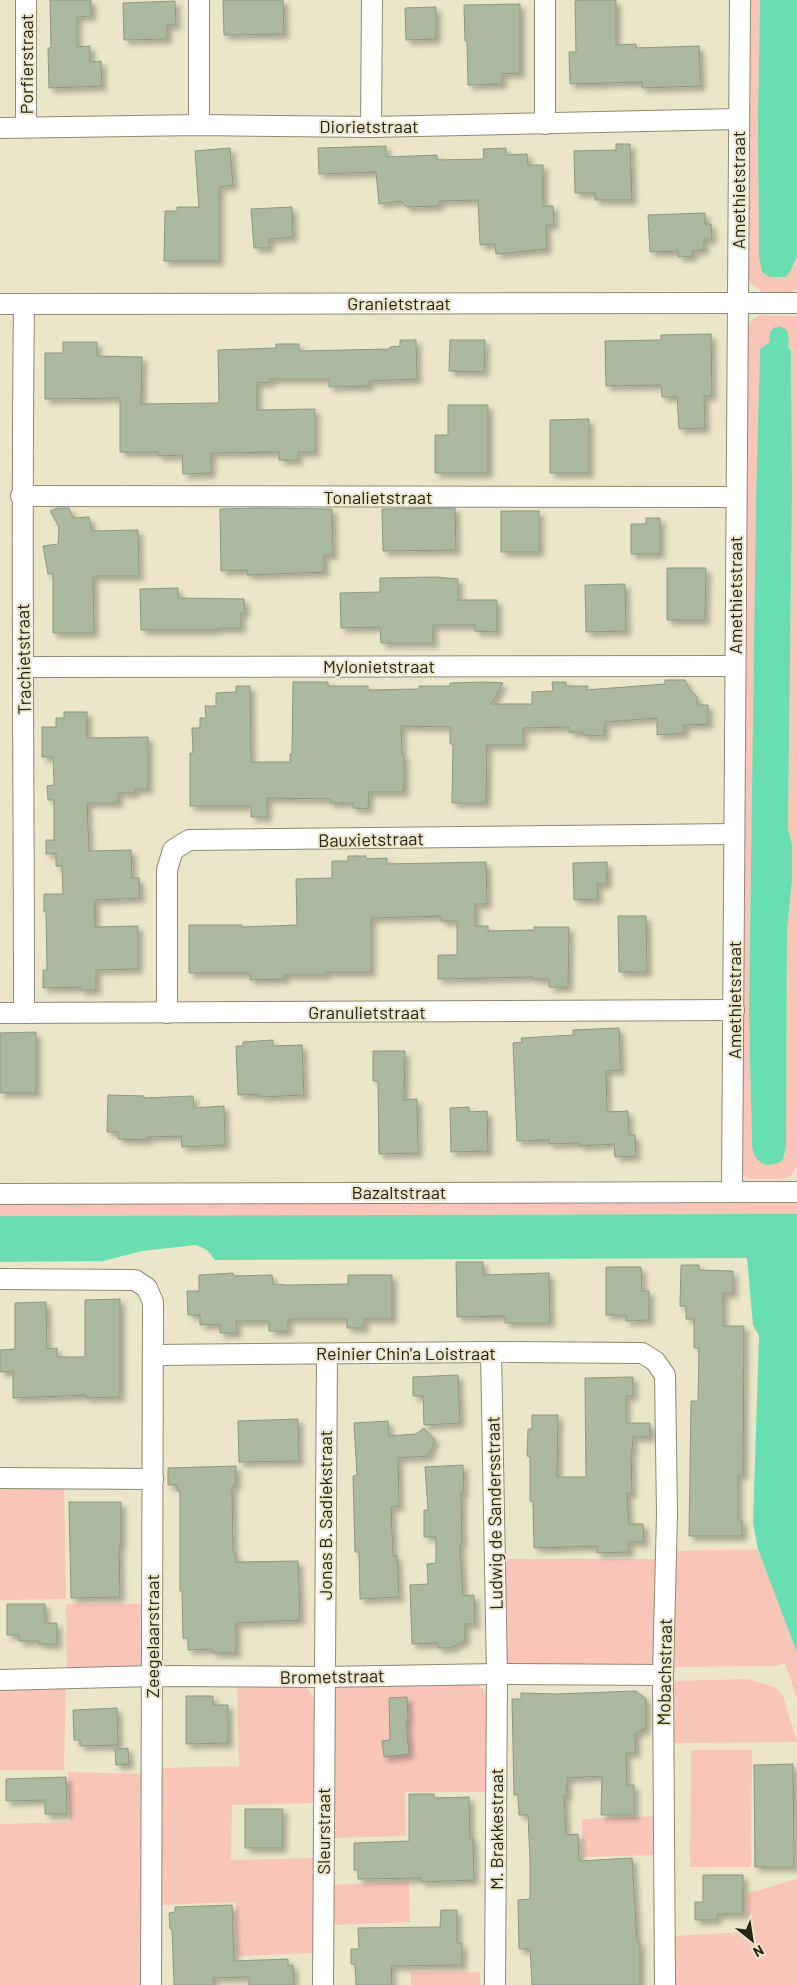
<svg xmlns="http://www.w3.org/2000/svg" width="797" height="1985" font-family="Barlow,sans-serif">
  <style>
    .green { fill: #f9c5b9; fill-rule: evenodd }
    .water { fill: #69dfb1 }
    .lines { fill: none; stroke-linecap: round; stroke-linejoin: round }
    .canal { stroke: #69dfb1; stroke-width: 19 }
    .building { fill: #aab9a0; stroke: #8c9a82; filter: url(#shadow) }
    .minor-casing { stroke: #8f8b70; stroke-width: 22 }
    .minor { stroke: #fff; stroke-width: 20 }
    .labels { text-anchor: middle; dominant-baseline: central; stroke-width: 4; stroke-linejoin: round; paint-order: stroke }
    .street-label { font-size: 18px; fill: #262419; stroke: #ebe6c9 }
  </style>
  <defs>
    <filter id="shadow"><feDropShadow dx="4.5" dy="4.5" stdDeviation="2.5" flood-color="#0004"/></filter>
  </defs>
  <rect width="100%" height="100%" fill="#ebe6c9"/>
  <!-- green -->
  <g class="green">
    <path d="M748,0H760L758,118L759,258L770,277H786L791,270L797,256V288L791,293H763L747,280Z"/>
    <path d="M760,315L797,316V1165L791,1176L782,1179H749L740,1172L746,327L752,320ZM768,343H784L791,351L792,491L788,829L792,844V880L787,931L786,1147L783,1160L752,1146L749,1009L756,498L760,349Z"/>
    <path d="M797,1199V1214L0,1216V1203Z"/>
    <path d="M8,1486L64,1487L66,1599L0,1600V1488Z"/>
    <path d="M758,1549L797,1653V1699L785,1663L776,1666L673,1667L676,1551Z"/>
    <path d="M501,1559H661L657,1662L647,1669L506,1668Z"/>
    <path d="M66,1604H144V1661L141,1668L67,1671Z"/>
    <path d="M747,1679L775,1687L783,1696L797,1742L672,1743L671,1681Z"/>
    <path d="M470,1680L485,1690L488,1703L487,1792H405L406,1836L333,1838L332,1695L336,1686Z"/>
    <path d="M66,1684L64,1770H0V1685Z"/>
    <path d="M295,1684L309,1689L315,1702L313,1803L232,1805L231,1860L317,1858L315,1953L237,1956L236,1902L156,1905L157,1768L239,1766L237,1686Z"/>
    <path d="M691,1750H752L751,1867H690Z"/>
    <path d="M68,1772L145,1774L144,1985H0V1824L70,1822Z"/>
    <path d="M657,1816L658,1855L583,1857L582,1819Z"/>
    <path d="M797,1879V1985H671L672,1936L747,1932L748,1893Z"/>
    <path d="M409,1882L410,1922L333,1925L332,1885Z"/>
    <rect x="411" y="1972" width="69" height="13"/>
  </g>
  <!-- water -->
  <g class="water">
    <path d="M760,0H797V256L791,270L786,277H770L762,272L759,258L758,118Z"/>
    <path d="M768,343H784L791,351L792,491L788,829L792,844V880L787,931L786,1147L783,1160C767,1170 755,1164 752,1146L749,1009L756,498L760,349Z"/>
    <path d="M797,1214V1653L758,1549L753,1523L759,1336L753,1325L747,1258L215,1260L207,1250L196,1245L142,1251L103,1261L0,1262V1216Z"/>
  </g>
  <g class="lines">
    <!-- canal -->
    <path class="canal" d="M779,367V336"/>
  </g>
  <!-- building -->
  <g class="building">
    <path d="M50,0H91V16L77,17V47L90,46V62L101,61L102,86L49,88L48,48H51Z"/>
    <path d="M223,0H283L284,34L224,35Z"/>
    <path d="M581,0H616V45L636,44V48L699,46L701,86L642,88V82L570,84L569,52H576L575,1Z"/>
    <path d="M175,1L176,25H167V39L124,40L123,3Z"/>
    <path d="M520,4V73L502,74V84L468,85L467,41H465L464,5Z"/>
    <path d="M436,7V39L406,40L405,8Z"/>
    <path d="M616,144H630L632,200H595V193H575L574,151L616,150Z"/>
    <path d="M386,146V157L437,155V160L484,159L483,149L506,148V155L527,154L528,165H543V206H553L554,225H546L547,249L496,254L495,244L480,245L478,200L439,201V206L407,207L401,201L379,204L376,172L319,174L318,148Z"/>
    <path d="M230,148L233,185L219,187V261H164L165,211H177V207H199L195,151Z"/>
    <path d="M292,207L293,237L269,239V248H254L251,209Z"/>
    <path d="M705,213V224H711L712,239H704V250L692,251L693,256L678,257V251L650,252L648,215Z"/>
    <path d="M711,334L712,396H704L705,428L679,429L677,397H662L661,385L606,386L605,341L661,340V335Z"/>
    <path d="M400,340H416L417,379L369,381V386L329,387V379H270V382L257,383V410L315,409V452H298V460H279V452L211,453V473L183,474L182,455L158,456V452H120V398L45,399V353H63V342H97V356L142,357L141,404L219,403L218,350L276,348V344H299V351L390,349V347L400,346Z"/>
    <path d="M450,340H485L484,372L449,371Z"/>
    <path d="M448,405H488V473H435V435H448Z"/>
    <path d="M589,419V473H550V420Z"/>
    <path d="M57,508H69L73,518L89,517L92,531L138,530L139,576H93L94,633H53V573L48,574L43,546L58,544L59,527L50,511Z"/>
    <path d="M258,508L332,509L333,555H324V572L247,575V570L221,571L220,509Z"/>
    <path d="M455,508L456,550L383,551L382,509Z"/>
    <rect x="501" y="511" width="38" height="41"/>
    <path d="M646,518H660V554H631V524H646Z"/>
    <path d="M667,568H706L705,620H667Z"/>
    <path d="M436,577L458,579V600H497V632L475,631V625H433V643H381L380,627L341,628L340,593L380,592V578Z"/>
    <path d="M625,584L626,631L586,632L585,585Z"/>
    <path d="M178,588V598L244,599L245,613H241V628H218V630H141L140,589Z"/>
    <path d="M665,680H685L691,692L697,697V705H708V724L684,725V733L657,735V718L605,722L604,736L583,735V732H569V727L523,728V745H487L486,803H452L453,744H450V727L401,726L402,755H404V792H369L368,809L353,808V803H330V799L267,798V817H251V806H190V753H193L192,728H200V718H206L205,706H216V693L236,692V686H250L251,762H290V754H292L293,682H328V686H368V690L419,689V686H450V683L485,682L503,683L491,704H532V692L553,691L552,682H566V686H588L586,690L665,684Z"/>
    <path d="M64,712H87V738L148,737V789H135V793H118V803H87L89,851L131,850L132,878H139L140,898L95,900V927L138,926V969L96,970V990H81V987L43,988V970H47L46,911L44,912V894H63L62,866H56V853L46,854V840H54V800H48L47,786L54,785L53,757H42V727H56V718H64Z"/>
    <path d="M348,856H366V859L387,858V864L486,862L487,904H475V926H488V931L534,930V927H569L568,987H549V979H533V977L438,979V955H457V921H441V916L371,918V972H326V975H284L285,979L250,980V973H189V925H242V927L297,925L296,879L332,878V861H348Z"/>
    <path d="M607,862V884H597L598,899L574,900L573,863Z"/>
    <path d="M618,916H646L647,972H619Z"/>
    <path d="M619,1028L621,1070L606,1071L607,1112L628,1111L629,1135H635L636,1156L615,1157L614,1144L579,1146V1143L549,1144V1140L517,1141L513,1043L522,1042L521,1038L573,1035V1030Z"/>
    <path d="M36,1032V1093H0V1033Z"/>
    <path d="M273,1040V1046L302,1045L304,1095L260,1097V1094L238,1095L236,1046H243V1042Z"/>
    <path d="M373,1051H405L404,1100L417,1099L418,1153L379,1154L378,1081H373Z"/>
    <path d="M108,1095L144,1096V1098L193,1096L194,1108L224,1106L225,1145L182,1147L181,1136L147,1137V1140L118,1139V1132H107Z"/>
    <path d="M469,1107V1112L487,1111L488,1151L451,1152L450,1108Z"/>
    <path d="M456,1262H483V1275L549,1273L550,1323H505V1316L457,1317Z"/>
    <path d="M681,1265H699V1270L733,1271V1293H723V1326H744L743,1475H738V1520H742V1536H689L691,1401H698L699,1348H694V1319H686V1306H680Z"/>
    <path d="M606,1267H641L642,1291H649V1320L626,1321V1315H606Z"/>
    <path d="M233,1273L234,1276L272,1275L273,1284L288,1285L348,1284V1275H392V1319H364V1328H347V1319H288V1331H269V1321H236L237,1333H220V1324L200,1325V1315H188L187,1291H199V1275Z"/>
    <path d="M120,1299V1397L86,1398V1395L13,1398V1371L0,1372V1350L15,1349V1303L46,1302L47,1349L57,1348V1357H85V1300Z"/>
    <path d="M458,1375L460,1423L424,1425L423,1396H413V1377Z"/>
    <path d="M633,1377V1396H626V1423H650V1437H632L633,1450H631L632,1493L627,1494L629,1524H643L644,1542H629V1552L597,1553V1546L534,1548L533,1501H530V1457L527,1456L528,1429H532V1415H558L557,1477H586L585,1378Z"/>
    <path d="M298,1419L299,1461L239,1462L238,1421Z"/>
    <path d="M388,1421L389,1436L416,1434L424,1428L435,1440L428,1456L398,1458L399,1506L391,1507L393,1556H397L399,1597L360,1599L359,1552H355L353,1476L357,1475L354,1423Z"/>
    <path d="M463,1465L464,1492H461L462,1544H460L463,1596L474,1595L475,1624H465V1640L451,1648H438V1643L412,1644L410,1585L428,1584L427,1564L436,1563V1537H424V1510H428L425,1467Z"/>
    <path d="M236,1466V1486H232L233,1553H236V1562L298,1561L300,1620L236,1623V1653H213L212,1649L188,1650V1638H183L182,1591H180V1491H177V1485H168V1468Z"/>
    <path d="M69,1502H121V1546H119L120,1597L71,1598Z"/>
    <path d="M7,1604H45V1623H57V1644H39V1641H19V1635H7Z"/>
    <path d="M636,1691L646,1699V1728L635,1734L636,1753H626L627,1785H634V1815H601L602,1776L567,1778V1796H564L566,1835L578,1834L579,1861L632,1858L637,1942H640V1985H532L530,1949H519L518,1900L530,1899V1860L528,1815H519L518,1795H514L512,1699H521V1693L557,1694Z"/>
    <path d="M186,1696H213V1705H228V1743L186,1744Z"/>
    <path d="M407,1697L408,1721H406L409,1754L384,1757L382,1741L390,1740L389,1698Z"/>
    <path d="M117,1708L118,1745L80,1746V1740H74L73,1710Z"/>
    <path d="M128,1748L129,1764L116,1765L115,1749Z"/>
    <path d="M793,1764L794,1867H755L754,1765Z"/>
    <path d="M66,1777L67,1814H45V1800L6,1801V1779Z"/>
    <path d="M409,1794H434V1798L469,1797L470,1838H473L474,1880L421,1882V1878L358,1879V1870H354V1843L409,1841Z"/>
    <path d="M245,1809H283L282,1848H245Z"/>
    <path d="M703,1875H743V1914H717V1920H695V1902H703Z"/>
    <path d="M232,1905L234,1961L288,1959V1966L293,1965L294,1985H249V1977L213,1978V1985H174L172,1929H170L169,1913L175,1912V1907Z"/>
    <path d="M441,1910H457V1943H462V1965L391,1966L392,1985H356L355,1964H351V1949H359L358,1928L440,1927Z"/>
  </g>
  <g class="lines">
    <!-- minor casing -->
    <g class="minor-casing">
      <g id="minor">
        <path d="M26,0V127"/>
        <path d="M545,0V124"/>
        <path d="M199,125V0"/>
        <path d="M371,127L372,0"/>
        <path d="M0,128L199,125L371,127L738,119"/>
        <path d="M0,304L797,303"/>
        <path d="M24,304C21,540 24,777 24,1013"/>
        <path d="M21,496L735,497"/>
        <path d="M24,667L735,666"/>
        <path d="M0,1013L734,1010"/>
        <path d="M167,1013V870L173,850L189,840L734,834"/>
        <path d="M732,1190L740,0"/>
        <path d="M0,1194L797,1192"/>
        <path d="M0,1279L135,1280L147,1288L153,1302L151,1985"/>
        <path d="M491,1352L497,1674L495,1985"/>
        <path d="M154,1355L491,1352L642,1353L655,1361L665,1375L667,1514L663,1675L665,1985"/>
        <path d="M0,1478L153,1479"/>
        <path d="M0,1680L152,1676L324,1677L497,1674L663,1675"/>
        <path d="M323,1985L327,1354"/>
      </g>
    </g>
    <!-- minor -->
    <use href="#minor" class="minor"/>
  </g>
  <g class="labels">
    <!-- street labels -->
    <g class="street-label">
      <text transform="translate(26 64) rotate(-90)">Porfierstraat</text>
      <text x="369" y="126">Diorietstraat</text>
      <text transform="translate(738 190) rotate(-90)">Amethietstraat</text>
      <text x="399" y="303">Granietstraat</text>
      <text x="378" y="497">Tonalietstraat</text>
      <text transform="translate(735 595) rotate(-90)">Amethietstraat</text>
      <text transform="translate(23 659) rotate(-91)">Trachietstraat</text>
      <text x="379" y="666">Mylonietstraat</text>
      <text transform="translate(371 839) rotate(-1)">Bauxietstraat</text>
      <text transform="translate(734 1000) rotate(-90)">Amethietstraat</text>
      <text x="367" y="1012">Granulietstraat</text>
      <text x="399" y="1192">Bazaltstraat</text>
      <text x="406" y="1353">Reinier Chin'a Loistraat</text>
      <text transform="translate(494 1513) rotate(-91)">Ludwig de Sandersstraat</text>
      <text transform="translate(325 1515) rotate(-90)">Jonas B. Sadiekstraat</text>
      <text transform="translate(152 1636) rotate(-90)">Zeegelaarstraat</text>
      <text transform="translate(664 1672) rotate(-89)">Mobachstraat</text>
      <text transform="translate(332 1676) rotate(-1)">Brometstraat</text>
      <text transform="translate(496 1829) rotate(-90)">M. Brakkestraat</text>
      <text transform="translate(323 1831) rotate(-90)">Sleurstraat</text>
    </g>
  </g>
  <!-- north arrow -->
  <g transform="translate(752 1940) rotate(150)" stroke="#ebe6c9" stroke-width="4" paint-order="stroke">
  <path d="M0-4L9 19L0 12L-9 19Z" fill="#262419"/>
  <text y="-8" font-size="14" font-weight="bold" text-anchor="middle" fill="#262419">N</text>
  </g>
</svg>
